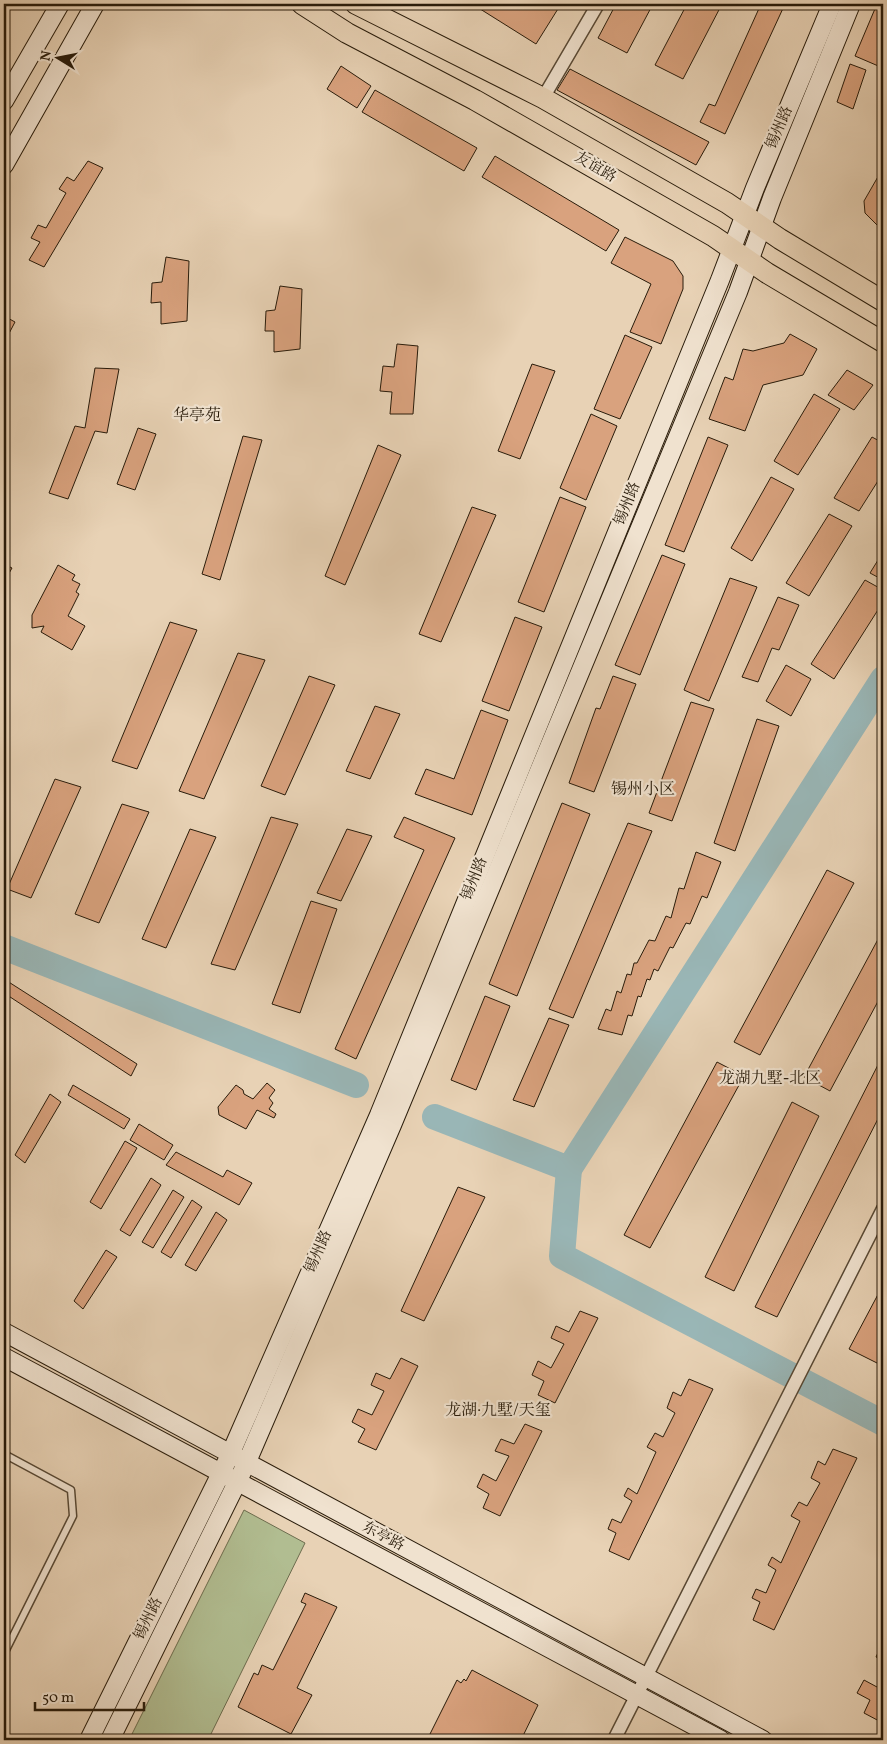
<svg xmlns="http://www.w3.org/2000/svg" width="887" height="1744" font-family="Vollkorn,'Noto Serif SC',serif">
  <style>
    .green { fill: #b1bd91; stroke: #6c6c4e }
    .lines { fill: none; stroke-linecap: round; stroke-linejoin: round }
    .river { stroke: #99b6b6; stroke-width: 26 }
    .building { fill: #d9a27e; stroke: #281b0a }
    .lane-casing { stroke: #584935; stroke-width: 9 }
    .street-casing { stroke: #584935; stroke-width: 15 }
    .secondary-casing { stroke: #281b0a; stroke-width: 20 }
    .primary-casing { stroke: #281b0a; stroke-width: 22 }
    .lane { stroke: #f0e2cf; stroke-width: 6 }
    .street { stroke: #f0e2cf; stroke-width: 12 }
    .secondary { stroke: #f0e2cf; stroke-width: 18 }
    .primary { stroke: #e8d2b5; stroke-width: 20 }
    .labels { text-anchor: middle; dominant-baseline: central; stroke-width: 4.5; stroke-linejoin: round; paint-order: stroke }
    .street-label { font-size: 15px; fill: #281b0a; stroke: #f0e2cf }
    .neighbourhood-label { font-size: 16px; fill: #281b0a; stroke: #f0e2cf }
  </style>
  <rect width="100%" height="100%" fill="#e8d2b5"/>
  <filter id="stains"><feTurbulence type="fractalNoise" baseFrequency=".004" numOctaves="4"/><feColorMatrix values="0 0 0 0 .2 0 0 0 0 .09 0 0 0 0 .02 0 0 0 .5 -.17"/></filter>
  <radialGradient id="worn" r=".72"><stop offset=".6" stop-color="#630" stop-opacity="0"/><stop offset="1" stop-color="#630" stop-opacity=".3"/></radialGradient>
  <!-- green -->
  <path class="green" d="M244,1510L305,1543L208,1740H129Z"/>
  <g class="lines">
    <!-- river -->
    <g class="river">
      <path d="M4,947L356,1085"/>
      <path d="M435,1117L569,1169L883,679"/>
      <path d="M569,1169L562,1256L883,1423"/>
    </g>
  </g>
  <!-- building -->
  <g class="building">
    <path d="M479,4H561L536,44L477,7Z"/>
    <path d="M616,4H653L627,53L598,38Z"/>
    <path d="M687,4H722L683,79L655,65Z"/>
    <path d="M761,4H785L725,134L700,122L709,104L715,106Z"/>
    <path d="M877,4H883V68L855,56Z"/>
    <path d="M850,64L866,70L853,109L837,102Z"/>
    <path d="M341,66L371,86L357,108L327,89Z"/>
    <path d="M570,69L709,142L696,165L557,90Z"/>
    <path d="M375,90L477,148L464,171L362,112Z"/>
    <path d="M495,156L619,230L606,251L482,177Z"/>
    <path d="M88,161L103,168L44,267L29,260L40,242L31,238L38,225L46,228L66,193L59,189L67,177L74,181Z"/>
    <path d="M883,168V231L865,213L864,201Z"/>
    <path d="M625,237L673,261L683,276V289L661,344L630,332L651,284L611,263Z"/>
    <path d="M166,257L189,261L187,321L161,324V302L151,303L152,283L162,282Z"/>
    <path d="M280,286L302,289L300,349L274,352V331H265L266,311L275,310Z"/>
    <path d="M4,316L15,322L4,343Z"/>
    <path d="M790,334L817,349L803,375L763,385L745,431L709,419L725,377L733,380L743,349L753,351L784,343Z"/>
    <path d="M625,335L652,347L620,419L594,409Z"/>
    <path d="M397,344L418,346L413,414H390L392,392L380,391L383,366L394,367Z"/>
    <path d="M532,364L555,371L520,459L498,451Z"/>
    <path d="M95,368L119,369L107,433L95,431L68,499L49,493L75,426L85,428Z"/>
    <path d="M847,370L873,385L854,410L828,395Z"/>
    <path d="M814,394L840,409L798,475L774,461Z"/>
    <path d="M591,414L617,426L586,500L560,488Z"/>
    <path d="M138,428L156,434L135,490L117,484Z"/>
    <path d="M243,436L262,440L220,580L202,574Z"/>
    <path d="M708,437L728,445L684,552L665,545Z"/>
    <path d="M872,437L883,443V473L859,511L834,498Z"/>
    <path d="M378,445L401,455L345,585L325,576Z"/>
    <path d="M771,477L794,489L752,561L731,548Z"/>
    <path d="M560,497L586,507L544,612L518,602Z"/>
    <path d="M472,507L496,515L441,642L419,634Z"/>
    <path d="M829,514L852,526L809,596L786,583Z"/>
    <path d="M883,552V580L870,573Z"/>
    <path d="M662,555L685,564L640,675L615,665Z"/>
    <path d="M4,564L12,568L4,582Z"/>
    <path d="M58,565L75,575L72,580L80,584L76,592L79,594L68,616L85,626L72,650L41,632L44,626L32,628V615Z"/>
    <path d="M730,578L757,587L709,701L684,690Z"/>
    <path d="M865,580L883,590V602L834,679L811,664Z"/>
    <path d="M778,597L799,605L779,650L772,648L758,682L742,677Z"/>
    <path d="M515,617L542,627L509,711L482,701Z"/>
    <path d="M170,622L197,630L137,769L112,761Z"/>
    <path d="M238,653L265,660L204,799L179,791Z"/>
    <path d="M786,665L811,679L791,716L766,701Z"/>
    <path d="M309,676L335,685L285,795L261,786Z"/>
    <path d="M613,676L636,684L594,792L569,783L596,708L600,709Z"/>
    <path d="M691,702L714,709L672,821L649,813Z"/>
    <path d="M375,706L400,714L370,779L346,771Z"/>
    <path d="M481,710L508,720L472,815L415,794L426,769L454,779Z"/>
    <path d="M757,719L779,726L735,851L714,843Z"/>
    <path d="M55,779L81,787L31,898L7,889Z"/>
    <path d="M562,803L590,814L517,996L489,984Z"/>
    <path d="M122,804L149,812L99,923L75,914Z"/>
    <path d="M271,817L298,824L235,970L211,964Z"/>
    <path d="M404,817L455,838L356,1059L335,1049L424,850L394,837Z"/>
    <path d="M628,823L652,831L573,1018L549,1009Z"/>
    <path d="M190,829L216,837L166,948L142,939Z"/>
    <path d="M347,829L372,836L341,901L317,893Z"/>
    <path d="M696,852L721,862L707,898L702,896L690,924L686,923L673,948L670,947L658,971L654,969L650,980L647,979L641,997L638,996L632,1016L628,1015L622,1035L598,1029L606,1009L611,1011L617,991L621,993L627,974L631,975L634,963H637L649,940L655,941L666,916L671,918L679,888L684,889Z"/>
    <path d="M827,870L854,883L760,1055L734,1042Z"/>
    <path d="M311,901L337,909L300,1013L272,1004Z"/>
    <path d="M883,930V992L830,1091L804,1077Z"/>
    <path d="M4,979L137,1064L131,1076L4,993Z"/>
    <path d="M485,996L510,1006L476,1090L451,1080Z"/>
    <path d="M549,1018L569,1025L534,1107L513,1100Z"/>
    <path d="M883,1055V1109L777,1317L755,1307Z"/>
    <path d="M717,1062L744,1076L650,1248L624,1235Z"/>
    <path d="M267,1083L275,1090L269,1098L273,1103L269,1109L276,1114L274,1118L257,1110L246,1129L219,1115L218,1107L236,1085L243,1090L244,1094L253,1099Z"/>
    <path d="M73,1085L130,1119L124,1129L68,1095Z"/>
    <path d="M50,1094L61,1102L25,1163L15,1155Z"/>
    <path d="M792,1102L819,1116L734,1291L705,1277Z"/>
    <path d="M139,1124L173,1145L164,1160L130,1140Z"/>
    <path d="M125,1141L137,1148L101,1209L90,1202Z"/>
    <path d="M176,1152L223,1177L227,1170L252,1183L239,1205L166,1165Z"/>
    <path d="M151,1178L161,1185L130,1236L120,1230Z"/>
    <path d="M458,1187L485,1197L424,1321L401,1311Z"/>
    <path d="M173,1190L184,1197L153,1248L142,1242Z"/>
    <path d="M192,1200L202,1207L171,1258L161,1252Z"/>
    <path d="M216,1212L227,1220L196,1271L185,1265Z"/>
    <path d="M106,1250L117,1257L83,1309L74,1301Z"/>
    <path d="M883,1285V1360L881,1365L849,1349Z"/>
    <path d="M580,1311L598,1318L555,1403L538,1395L544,1381L532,1375L538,1361L551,1368L564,1344L551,1338L556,1326L569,1332Z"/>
    <path d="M401,1358L418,1366L376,1450L358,1442L365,1429L352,1422L358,1409L372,1415L384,1391L371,1385L376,1373L390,1379Z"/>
    <path d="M689,1379L713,1389L629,1560L609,1551L616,1533L608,1529L612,1519L621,1523L632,1501L624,1496L628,1488L637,1494L656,1452L647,1447L655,1433L663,1437L675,1413L667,1408L673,1392L681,1396Z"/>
    <path d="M525,1424L542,1431L500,1516L483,1508L489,1494L477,1487L483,1474L496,1481L509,1456L495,1451L501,1439L514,1444Z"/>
    <path d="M833,1449L857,1458L774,1630L753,1620L760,1602L752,1598L756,1589L766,1593L776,1570L768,1565L772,1557L781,1563L800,1521L791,1516L799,1502L807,1506L820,1483L811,1478L818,1461L825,1465Z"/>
    <path d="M305,1593L337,1607L297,1688L312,1695L291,1734L238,1707L254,1673L258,1675L262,1665L273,1670L306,1604L301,1602Z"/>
    <path d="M882,1644L883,1645V1660L876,1657Z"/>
    <path d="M472,1670L538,1705L521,1740H427L457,1680L461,1683L464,1679L466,1681Z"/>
    <path d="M883,1675V1716L881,1722L864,1713L870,1700L857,1693L864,1680L877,1687Z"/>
  </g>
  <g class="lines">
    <!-- lane casing -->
    <g class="lane-casing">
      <path id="lane" d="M4,1454L71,1490L73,1516L4,1654"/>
    </g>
    <!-- street casing -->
    <g class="street-casing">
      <g id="street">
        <path d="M543,98L598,4"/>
        <path d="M614,1740L883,1209"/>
      </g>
    </g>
    <!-- secondary casing -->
    <g class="secondary-casing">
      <g id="secondary">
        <path d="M4,101L60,4"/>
        <path d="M4,165L95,4"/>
        <path d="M4,1332L763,1740"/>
        <path d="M4,1357L721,1740"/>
        <path d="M89,1740L230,1455L379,1115L720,280L755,188L832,4"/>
        <path d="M110,1740L246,1464L392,1125L738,292L772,198L851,4"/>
      </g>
    </g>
    <!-- primary casing -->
    <g class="primary-casing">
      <g id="primary">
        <path d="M302,4L347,33L475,100L713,236L767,273L883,342"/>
        <path d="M356,4L543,98L727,203L780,239L883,301"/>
      </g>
    </g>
    <!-- lane -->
    <use href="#lane" class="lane"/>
    <!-- street -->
    <use href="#street" class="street"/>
    <!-- secondary -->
    <use href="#secondary" class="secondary"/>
    <!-- primary -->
    <use href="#primary" class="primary"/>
  </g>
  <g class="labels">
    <!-- street labels -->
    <g class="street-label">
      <text transform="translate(780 128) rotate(-67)">锡州路</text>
      <text transform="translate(595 168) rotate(30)">友谊路</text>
      <text transform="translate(628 504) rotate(-68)">锡州路</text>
      <text transform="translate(475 879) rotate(-68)">锡州路</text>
      <text transform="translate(319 1252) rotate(-66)">锡州路</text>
      <text transform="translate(383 1537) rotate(28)">东亭路</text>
      <text transform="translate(149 1619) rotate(-64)">锡州路</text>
    </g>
    <!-- neighbourhood labels -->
    <g class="neighbourhood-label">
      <text x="197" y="416">华亭苑</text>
      <text x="643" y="790">锡州小区</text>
      <text x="770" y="1079">龙湖九墅-北区</text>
      <text x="498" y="1411">龙湖·九墅/天玺</text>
    </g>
  </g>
  <!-- margin -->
  <rect width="887" height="1744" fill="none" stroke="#e8d2b5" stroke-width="20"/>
  <rect x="5" y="5" width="877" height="1734" fill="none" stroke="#281b0a" stroke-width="2.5"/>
  <rect x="10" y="10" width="867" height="1724" fill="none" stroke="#281b0a"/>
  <!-- north arrow -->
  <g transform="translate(58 58) rotate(280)" stroke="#f0e2cf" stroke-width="4" paint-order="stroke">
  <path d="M0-4L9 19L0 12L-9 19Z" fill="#281b0a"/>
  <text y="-8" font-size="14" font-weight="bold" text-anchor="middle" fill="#281b0a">N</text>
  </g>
  <!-- scale -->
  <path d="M35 1702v8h109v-8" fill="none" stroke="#281b0a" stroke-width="2.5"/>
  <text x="42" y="1702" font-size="15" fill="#281b0a" stroke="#f0e2cf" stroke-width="4" paint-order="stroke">50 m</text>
  <rect width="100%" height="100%" filter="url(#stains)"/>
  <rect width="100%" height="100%" fill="url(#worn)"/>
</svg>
